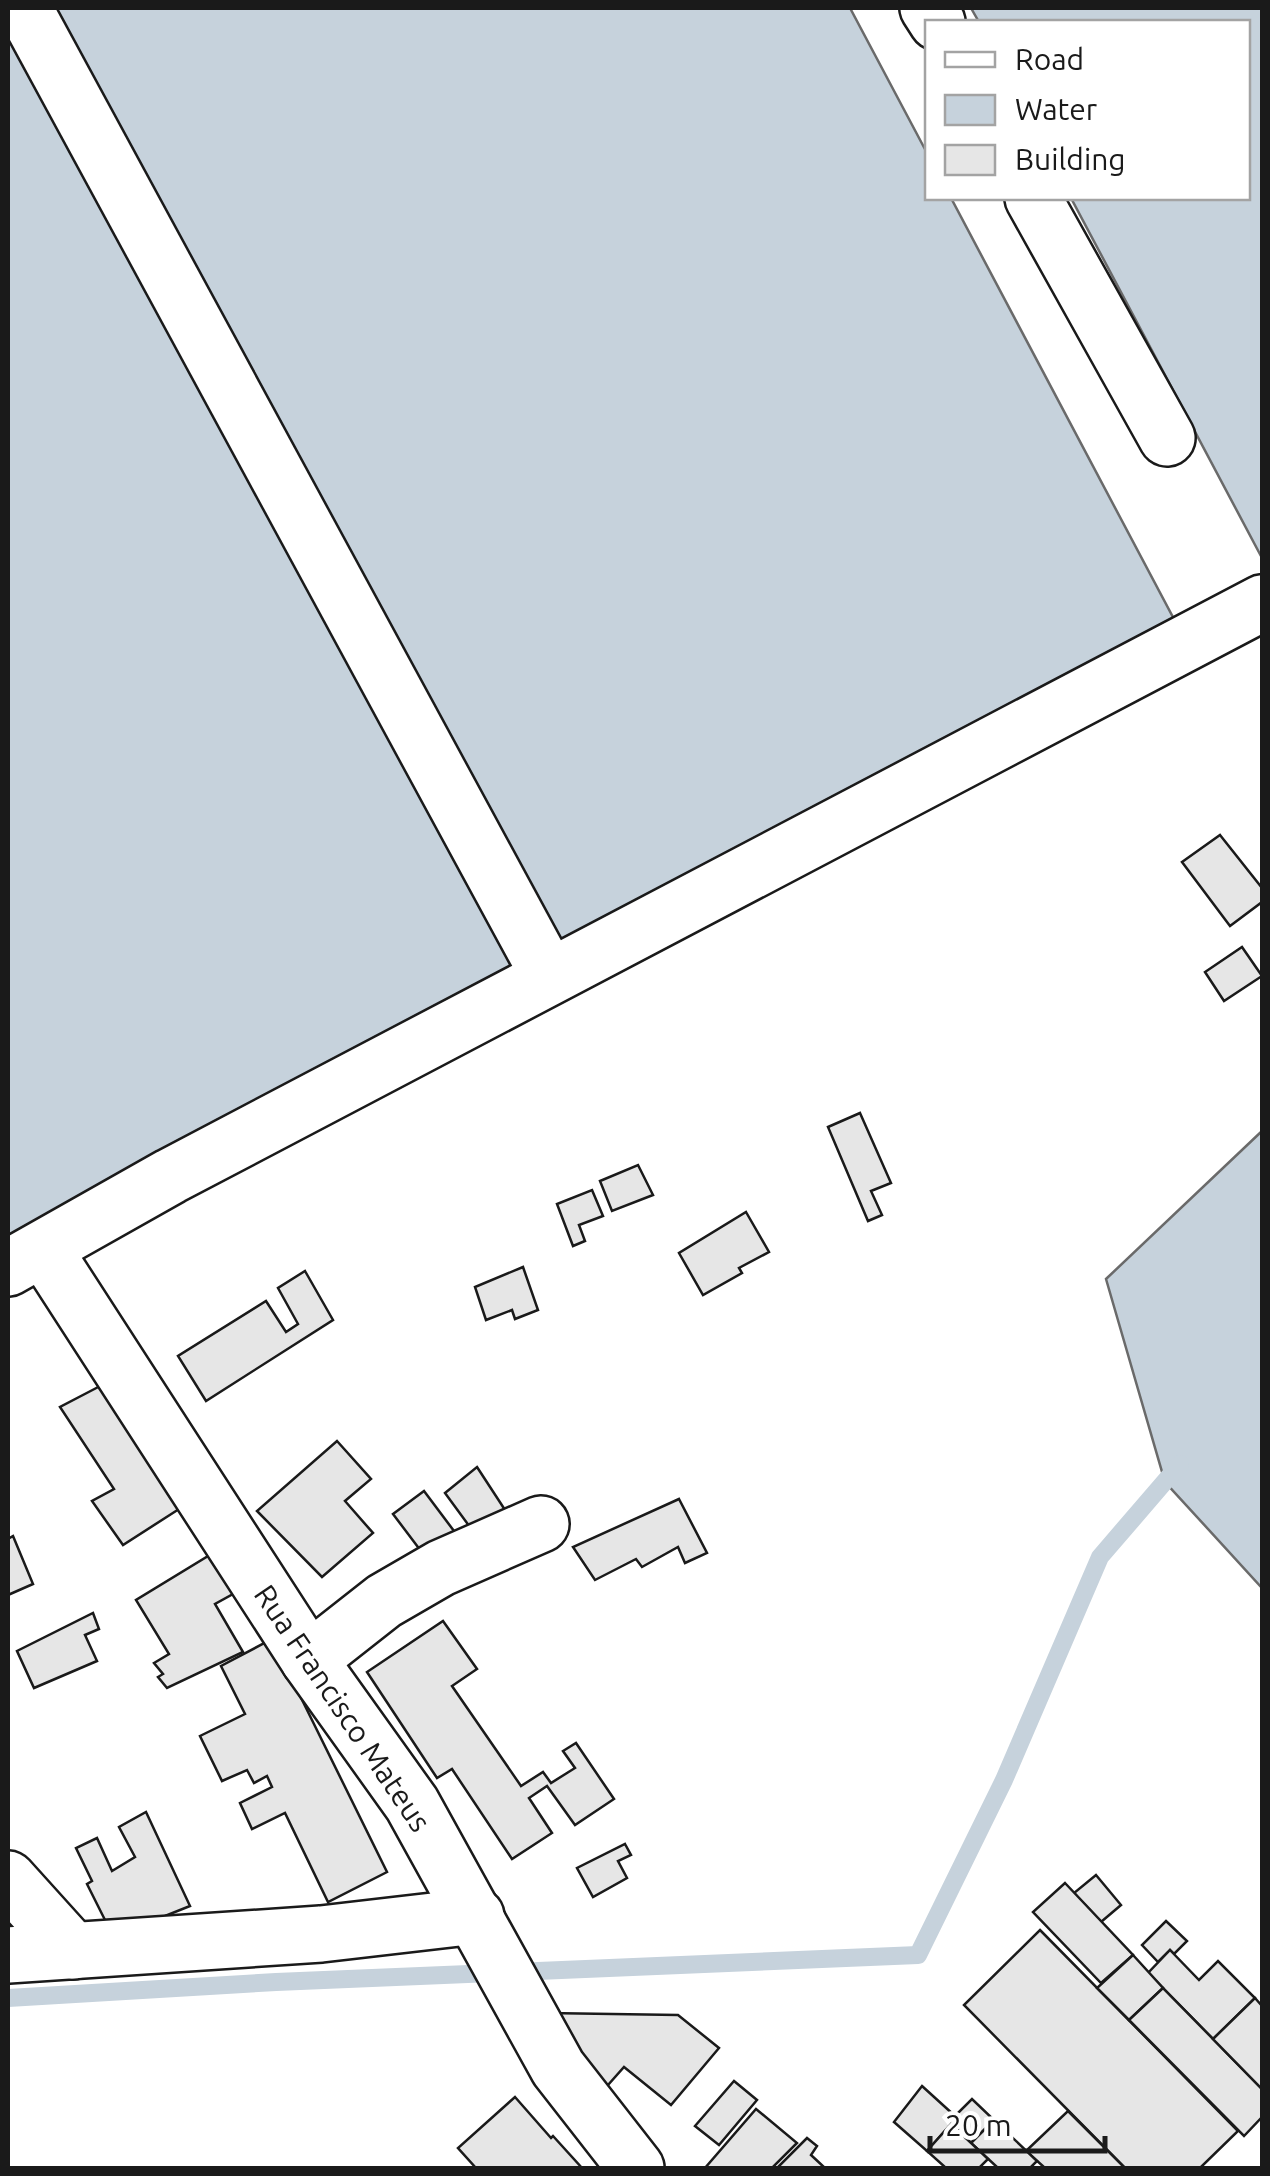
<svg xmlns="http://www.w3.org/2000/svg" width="1270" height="2176" font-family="Ubuntu,sans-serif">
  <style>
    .water { fill: #c6d2dc; stroke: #6a6a6a; stroke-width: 2.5 }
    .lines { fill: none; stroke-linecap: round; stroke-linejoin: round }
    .stream { stroke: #c6d2dc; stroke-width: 18 }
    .building { fill: #e6e6e6; stroke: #1a1a1a; stroke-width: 2.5 }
    .minor-casing { stroke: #1a1a1a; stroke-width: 60 }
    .minor { stroke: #fff; stroke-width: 55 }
    .labels { text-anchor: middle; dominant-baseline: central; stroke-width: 8; stroke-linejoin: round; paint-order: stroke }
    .street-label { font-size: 30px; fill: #1a1a1a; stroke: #fff }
  </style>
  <rect width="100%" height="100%" fill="#fff"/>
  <!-- water -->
  <g class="water">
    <path d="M56,8H850L927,153L928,198H951L1184,638L563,962Z"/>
    <path d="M971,8H1262V558L1071,198H1248V22H979Z"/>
    <path d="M8,13L521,983L8,1252Z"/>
    <path d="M1262,1131V1588L1165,1482L1106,1279Z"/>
  </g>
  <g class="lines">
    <!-- stream -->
    <path class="stream" d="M8,1998L276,1982L918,1955L1004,1780L1100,1557L1180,1464"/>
  </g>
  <!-- building -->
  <g class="building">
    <path d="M1220,835L1262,888V902L1230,926L1182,862Z"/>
    <path d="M1242,947L1262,976L1224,1001L1205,972Z"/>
    <path d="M860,1113L891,1183L871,1191L882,1215L868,1221L828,1127Z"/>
    <path d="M638,1165L653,1195L612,1211L600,1181Z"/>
    <path d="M592,1190L603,1216L579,1225L585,1241L573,1246L557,1204Z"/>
    <path d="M746,1212L769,1252L739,1268L742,1273L703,1295L679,1253Z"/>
    <path d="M523,1267L538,1310L515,1319L512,1310L486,1320L475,1287Z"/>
    <path d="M305,1271L333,1320L206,1401L178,1356L266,1301L286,1332L298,1324L278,1288Z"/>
    <path d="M104,1384L190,1502L123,1545L92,1501L114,1489L60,1407Z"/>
    <path d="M337,1441L371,1479L345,1501L373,1533L322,1577L257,1511Z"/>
    <path d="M477,1467L509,1516L478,1538L445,1493Z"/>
    <path d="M424,1491L463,1543L433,1567L393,1514Z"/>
    <path d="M679,1499L707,1553L685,1563L678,1547L642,1567L636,1559L595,1580L573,1547Z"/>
    <path d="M13,1536L33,1584L8,1595V1539Z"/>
    <path d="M218,1550L242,1589L215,1604L243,1652L167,1688L158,1677L163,1674L154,1663L169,1654L136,1600Z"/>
    <path d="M93,1613L99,1629L85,1635L97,1661L34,1688L17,1651Z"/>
    <path d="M443,1621L477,1669L452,1686L521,1786L543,1772L551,1783L575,1768L563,1751L576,1743L614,1799L575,1825L547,1786L529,1798L552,1833L512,1859L452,1769L437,1778L367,1672Z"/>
    <path d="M272,1639L387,1872L328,1902L285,1813L252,1829L240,1803L272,1787L267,1776L254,1783L247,1770L222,1781L200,1736L245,1714L221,1666Z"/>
    <path d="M146,1812L190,1906L165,1916L106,1922L87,1884L92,1881L76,1848L97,1838L112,1871L135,1857L119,1827Z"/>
    <path d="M625,1844L631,1855L618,1861L627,1878L593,1897L577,1868Z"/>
    <path d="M1096,1875L1121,1905L1101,1922L1074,1893Z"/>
    <path d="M1065,1883L1133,1955L1101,1983L1033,1912Z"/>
    <path d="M1166,1921L1187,1941L1174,1954L1170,1950L1158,1962L1142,1945Z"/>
    <path d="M1040,1930L1238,2131L1200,2168H1125L964,2005Z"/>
    <path d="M1170,1950L1199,1980L1218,1961L1255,1998L1213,2039L1148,1973Z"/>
    <path d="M1133,1955L1163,1988L1129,2020L1097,1988Z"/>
    <path d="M1163,1988L1262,2089V2117L1244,2136L1129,2020Z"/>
    <path d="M1255,1998L1262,2006V2089L1213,2039Z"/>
    <path d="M546,2013L678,2015L719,2048L671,2105L624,2067L600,2094Z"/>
    <path d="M734,2081L757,2100L719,2145L695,2126Z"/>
    <path d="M922,2086L955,2116L972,2099L994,2120L971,2143L951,2124L927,2151L894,2122Z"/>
    <path d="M515,2097L551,2138L553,2136L582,2168H476L458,2148Z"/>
    <path d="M756,2109L797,2143L772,2168H705Z"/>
    <path d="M1068,2111L1125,2168H1045L1026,2151Z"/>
    <path d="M994,2120L1037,2161L1030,2168H998L971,2143Z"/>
    <path d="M951,2124L988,2159L979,2168H946L927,2151Z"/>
    <path d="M807,2138L817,2146L811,2155L825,2168H777Z"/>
  </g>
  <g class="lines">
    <!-- minor casing -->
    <g class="minor-casing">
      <g id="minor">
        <path d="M24,8L549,976"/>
        <path d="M928,8L937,22"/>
        <path d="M1033,198L1167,438"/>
        <path d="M44,1250L309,1660L412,1804L558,2068L636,2168"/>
        <path d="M8,1268L171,1176L1262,603"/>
        <path d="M309,1660L384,1601L441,1568L541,1524"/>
        <path d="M8,1879L73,1951"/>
        <path d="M8,1955L321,1934L476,1916"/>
      </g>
    </g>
    <!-- minor -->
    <use href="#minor" class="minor"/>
  </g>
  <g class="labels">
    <!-- street labels -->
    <g class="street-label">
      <text transform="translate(343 1708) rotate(56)">Rua Francisco Mateus</text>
    </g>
  </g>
  <!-- border -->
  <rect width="1270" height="2176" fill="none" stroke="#1a1a1a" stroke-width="20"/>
  <!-- legend -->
  <rect x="925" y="20" width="325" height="180" fill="#ffffff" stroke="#a3a3a3" stroke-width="2.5"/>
  <rect x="945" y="52" width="50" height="15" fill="#ffffff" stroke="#a3a3a3" stroke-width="2.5"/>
  <text x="1015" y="70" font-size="30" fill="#1a1a1a">Road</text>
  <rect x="945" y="95" width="50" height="30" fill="#c6d2dc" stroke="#a3a3a3" stroke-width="2.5"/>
  <text x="1015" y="120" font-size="30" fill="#1a1a1a">Water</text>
  <rect x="945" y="145" width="50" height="30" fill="#e6e6e6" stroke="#a3a3a3" stroke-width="2.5"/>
  <text x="1015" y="170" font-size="30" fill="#1a1a1a">Building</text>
  <!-- scale -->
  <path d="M930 2136v15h175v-15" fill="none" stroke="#1a1a1a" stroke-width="5"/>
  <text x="945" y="2136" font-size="30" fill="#1a1a1a" stroke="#ffffff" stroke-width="8" paint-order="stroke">20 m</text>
</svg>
